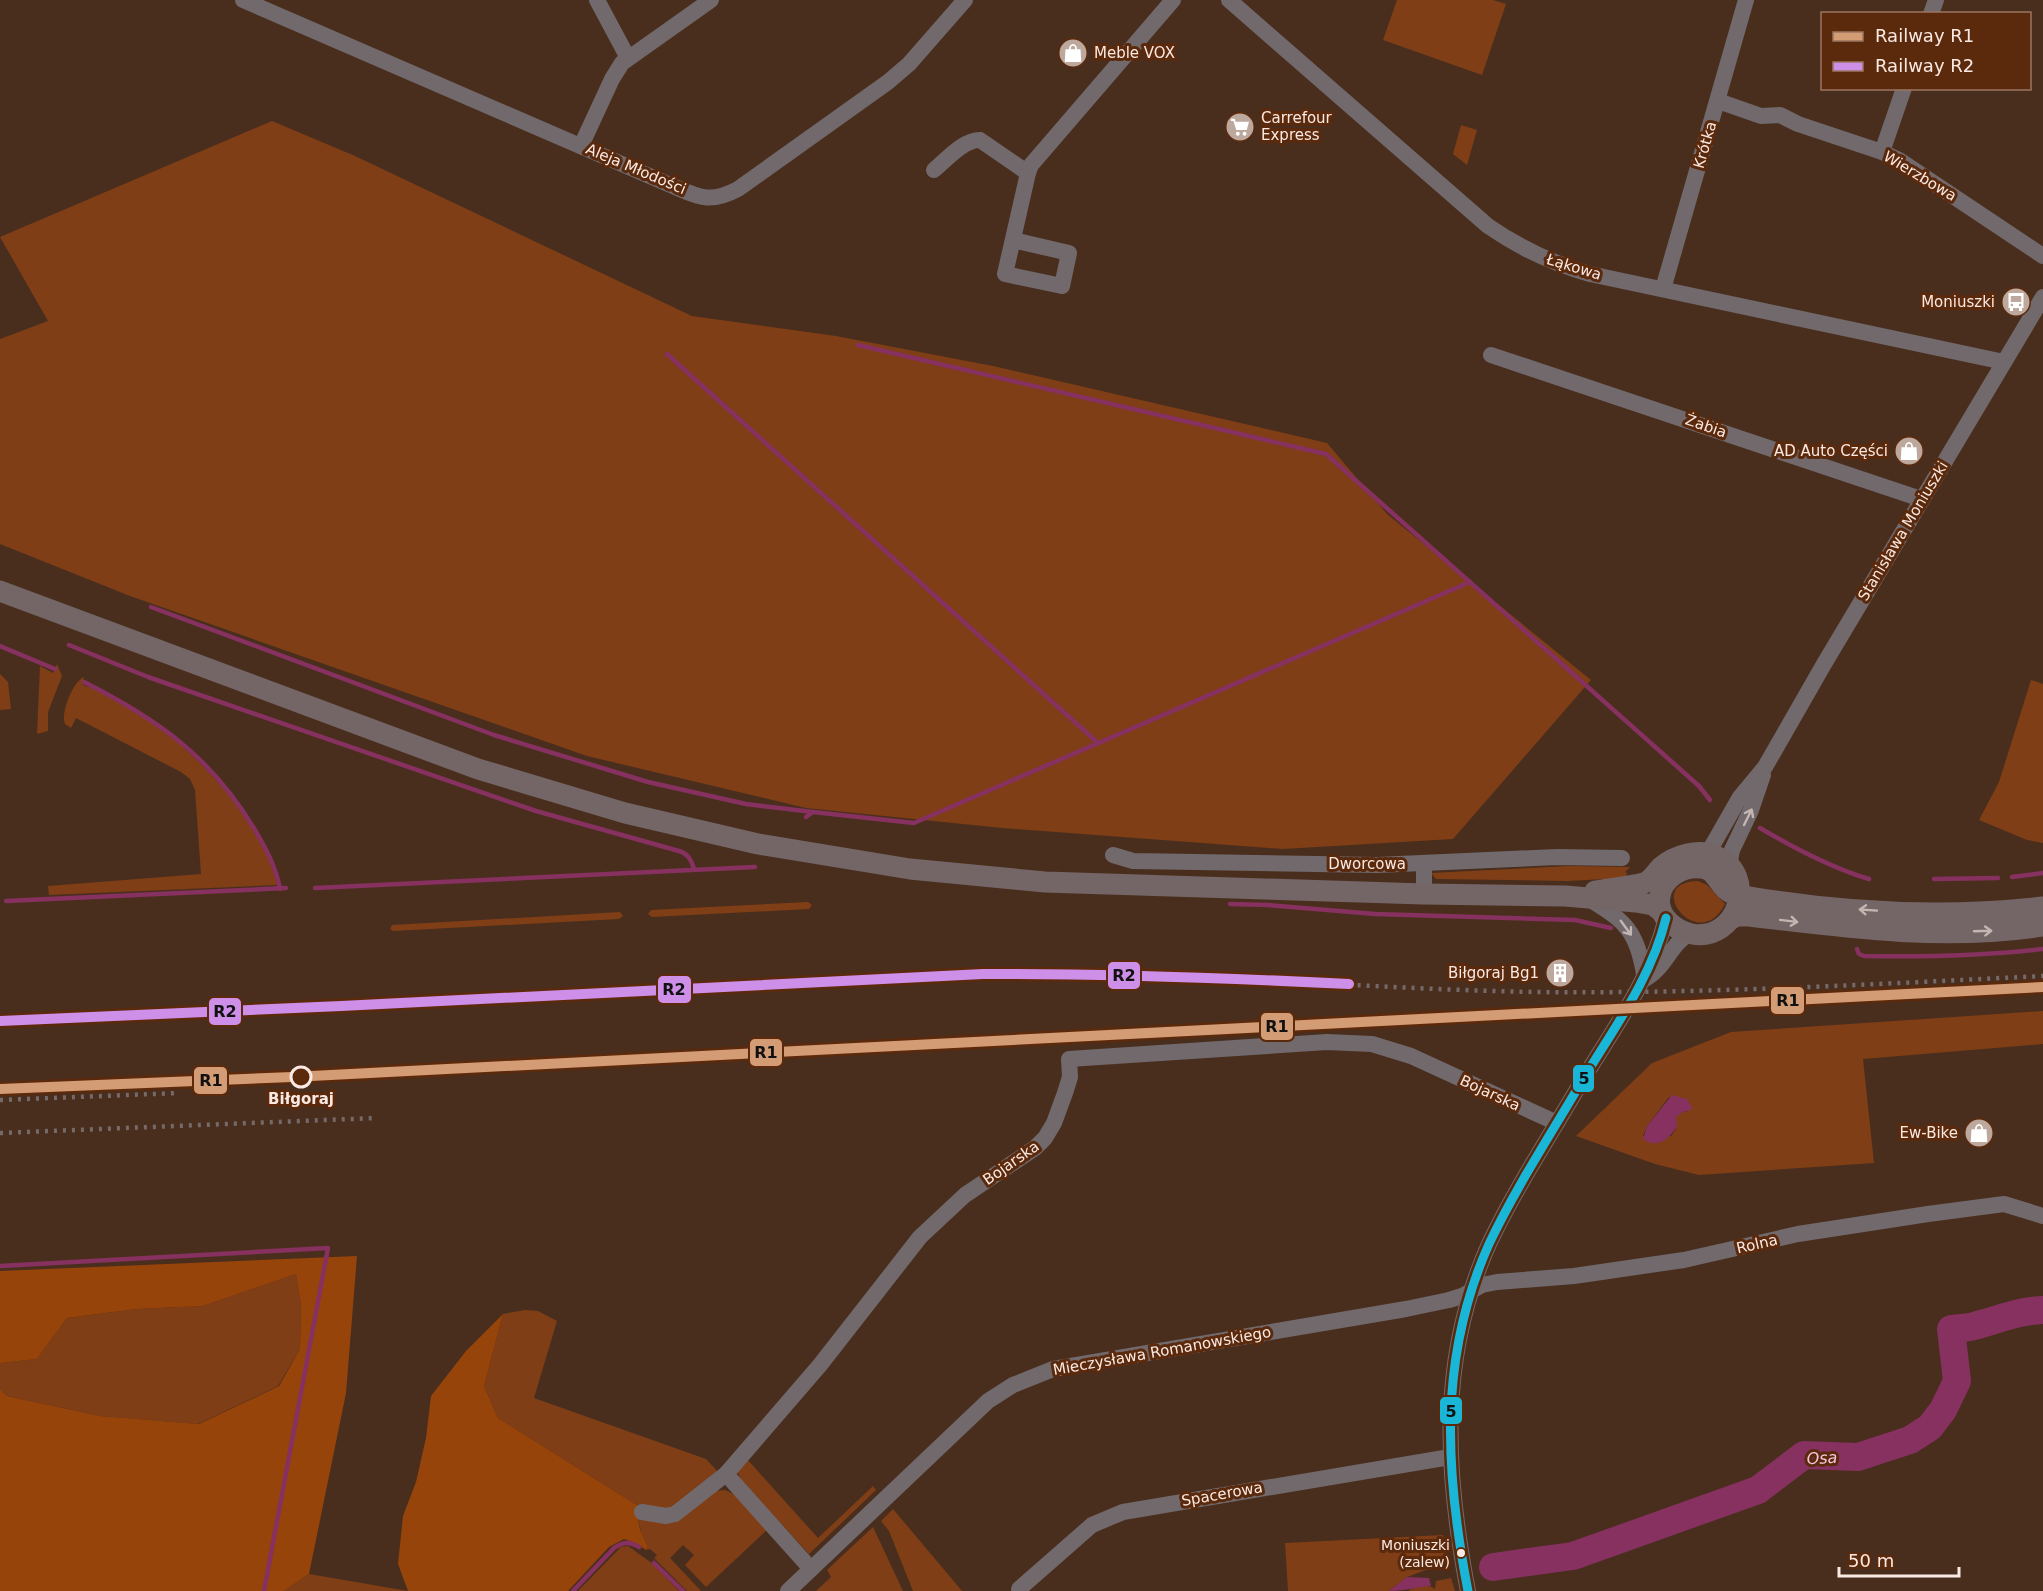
<svg xmlns="http://www.w3.org/2000/svg" width="2043" height="1591" font-family="'DejaVu Sans',sans-serif">
  <style>
    .green { fill: #7f3e16; fill-rule: evenodd }
    .forest { fill: #96440a }
    .water { fill: #863160 }
    .lines { fill: none; stroke-linecap: round; stroke-linejoin: round }
    .stream { stroke: #863160; stroke-width: 4.5 }
    .river { stroke: #863160; stroke-width: 28 }
    .minor { stroke: #71696c; stroke-width: 16 }
    .major { stroke: #746667; stroke-width: 21 }
    .rail { stroke: #756a69; stroke-width: 4.5; stroke-dasharray: 3 6; stroke-linecap: butt }
    .bus-1-casing { stroke: #5b290c; stroke-width: 14 }
    .bus-1 { stroke: #1ab6d8; stroke-width: 9 }
    .rail-1-casing { stroke: #5b290c; stroke-width: 15 }
    .rail-2-casing { stroke: #5b290c; stroke-width: 15 }
    .rail-1 { stroke: #d39c74; stroke-width: 10 }
    .rail-2 { stroke: #ce8fe9; stroke-width: 10 }
    .oneway { stroke: #c3b6b3 }
    .oneway2 { stroke: #c4b5b1 }
    .stop-dot { fill: #5b290c; stroke: #fae9e2; stroke-width: 3 }
    .bus-dot { fill: #fae9e2; stroke: #5b290c; stroke-width: 2 }
    .labels { text-anchor: middle; dominant-baseline: central; stroke-width: 6; stroke-linejoin: round; paint-order: stroke }
    .bus-label { font-size: 14px; fill: #fae9e2; stroke: #5b290c; text-anchor: end }
    .poi-label { font-size: 15px; fill: #fae9e2; stroke: #5b290c; text-anchor: end }
    .street-label { font-size: 15px; fill: #fae9e2; stroke: #5b290c }
    .stop-label { font-size: 15px; font-weight: bold; fill: #fae9e2; stroke: #5b290c }
    .water-label { font-size: 16px; font-style: italic; fill: #f7c4dd; stroke: #5b290c }
    .line-badge { stroke: #5b290c; stroke-width: 2 }
    .pale-badge-label { font-size: 16px; text-anchor: middle; font-weight: bold; fill: #111 }
  </style>
  <rect width="100%" height="100%" fill="#492e1e"/>
  <!-- green -->
  <g class="green">
    <path d="M1397,0H1493L1506,4L1482,75L1383,40Z"/>
    <path d="M272,121L355,156L692,316L836,336L993,366L1327,443L1387,514L1591,680L1453,839L1283,849L1002,828L806,808L587,756L130,596L0,544V339L48,321L0,237Z"/>
    <path d="M1461,125L1477,130L1467,165L1453,154Z"/>
    <path d="M57,664L62,676L48,712V731L37,734L40,666L53,673Z"/>
    <path d="M0,674L8,682L11,709L0,710Z"/>
    <path d="M84,677L82,684L87,687L88,685C104,694 121,702 136,711C190,745 264,821 277,885L49,895L48,886L201,874L195,790L190,779L181,772L76,718L71,728L65,724C60,714 73,681 84,677Z"/>
    <path d="M2031,680L2043,684V843L2027,840L1979,820L1999,782Z"/>
    <path d="M1570,866L1630,867L1625,872L1627,873L1625,878L1567,881L1436,879L1431,873Z"/>
    <path d="M1698,881L1707,885L1725,904C1699,956 1641,882 1698,881Z"/>
    <path d="M808,902L812,905L809,909L652,917L648,914L651,910Z"/>
    <path d="M620,912L623,916L619,919L393,931L390,929L392,925Z"/>
    <path d="M2043,1011V1044L1863,1059L1874,1163L1699,1175L1655,1164L1576,1136L1652,1063L1731,1032ZM1669,1097L1688,1111L1679,1113L1676,1117V1129L1671,1136H1643L1647,1126Z"/>
    <path d="M296,1274L301,1305L300,1349L278,1386L198,1424L100,1416L7,1396L0,1389V1363L37,1359L67,1318L137,1309L203,1306Z"/>
    <path d="M525,1310L538,1311L557,1321L534,1398L706,1459L719,1473L670,1511L640,1507L498,1418L484,1386L503,1314Z"/>
    <path d="M747,1459L818,1538L873,1486L876,1490L809,1554L741,1480L737,1471Z"/>
    <path d="M725,1490L742,1498L768,1529L706,1587L685,1565L694,1555L683,1545L670,1558L701,1591H687L654,1558L657,1555L650,1549L646,1550L648,1546L642,1535L637,1515L645,1518L712,1491Z"/>
    <path d="M893,1509L962,1591H913L889,1531L881,1521Z"/>
    <path d="M873,1527L903,1591H816L831,1577L827,1570Z"/>
    <path d="M1443,1535L1447,1562L1407,1577L1389,1591H1288L1285,1543Z"/>
    <path d="M628,1546L653,1564L679,1591H578L621,1547Z"/>
    <path d="M309,1574L408,1591H284Z"/>
    <path d="M1451,1578L1455,1591H1408C1416,1586 1427,1583 1435,1589L1436,1581Z"/>
  </g>
  <!-- forest -->
  <g class="forest">
    <path d="M357,1256L346,1393L309,1574L284,1591H0V1389L7,1396L100,1416L199,1424L279,1386L300,1349L301,1305L296,1274L203,1306L137,1309L67,1318L37,1359L0,1363V1271Z"/>
    <path d="M503,1314L484,1386L498,1418L640,1507C635,1520 641,1534 648,1546L646,1550L636,1543L624,1539L609,1547L568,1591H408L398,1564L403,1516L416,1482L426,1438L431,1396L466,1351Z"/>
  </g>
  <!-- water -->
  <g class="water">
    <path d="M1672,1095L1687,1099L1692,1107L1691,1110L1683,1112L1676,1117L1677,1127C1669,1138 1657,1150 1643,1139L1647,1126Z"/>
    <path d="M1407,1577L1429,1578L1431,1586C1416,1587 1404,1591 1389,1591Z"/>
  </g>
  <g class="lines">
    <!-- stream -->
    <g class="stream">
      <path d="M858,345L1326,454L1699,786L1710,800"/>
      <path d="M667,354L1098,743"/>
      <path d="M151,607L494,735L648,782L746,804L813,812"/>
      <path d="M69,645L148,677L536,811L679,851C688,854 691,859 694,869"/>
      <path d="M0,646L55,669"/>
      <path d="M84,682C159,720 211,757 255,830C266,849 276,867 280,889"/>
      <path d="M806,817L813,812L914,823L1470,582"/>
      <path d="M1760,828C1794,848 1832,868 1869,879"/>
      <path d="M2012,877L2043,873"/>
      <path d="M1934,879L1998,878"/>
      <path d="M315,888L755,867"/>
      <path d="M6,901L286,888"/>
      <path d="M1230,904L1268,905L1375,914L1575,920L1611,928"/>
      <path d="M1857,949L1859,954L1864,956C1924,957 1983,956 2043,949"/>
      <path d="M0,1266L328,1248L264,1591"/>
      <path d="M654,1563L683,1591"/>
      <path d="M573,1591L614,1548C623,1542 629,1541 639,1547"/>
    </g>
    <!-- river -->
    <path class="river" d="M1493,1567L1573,1556L1758,1490L1804,1455L1858,1457L1910,1440L1930,1427L1943,1410L1957,1381L1951,1329C1958,1328 1967,1328 1974,1326C1998,1320 2017,1311 2043,1310"/>
    <!-- minor -->
    <g class="minor">
      <path d="M243,0L668,184C697,196 708,205 738,189L888,82L909,64L965,0"/>
      <path d="M597,0L628,58"/>
      <path d="M1229,0L1488,226C1520,248 1553,264 1590,274L2004,362"/>
      <path d="M1931,14L1936,0"/>
      <path d="M1718,101L1761,116L1780,115L1798,124L1882,152L1899,160L2043,256"/>
      <path d="M581,146L612,79L622,63L711,0"/>
      <path d="M1882,152L1904,88"/>
      <path d="M934,170C947,159 963,140 980,140L1028,173"/>
      <path d="M1013,240L1069,253L1062,286L1005,274L1028,173L1031,165L1173,0"/>
      <path d="M1663,289L1746,0"/>
      <path d="M1491,355L1921,499"/>
      <path d="M1113,855L1133,861L1377,865L1557,857L1622,858"/>
      <path d="M1424,864V894"/>
      <path d="M1705,864L1708,853L1740,797L1765,767L1824,664L2043,297"/>
      <path d="M1729,866L1732,850L1751,810L1763,775"/>
      <path d="M1589,899C1625,921 1637,931 1644,974"/>
      <path d="M1643,980C1665,970 1671,942 1690,934"/>
      <path d="M726,1474L811,1569"/>
      <path d="M642,1512L666,1516L675,1514L726,1474L820,1365L920,1237L965,1195L1035,1148L1045,1138L1054,1123L1065,1093L1070,1077L1069,1059L1327,1042L1372,1044L1411,1056L1557,1123"/>
      <path d="M1019,1589L1092,1525L1123,1512L1450,1457"/>
      <path d="M788,1591L988,1401L1013,1385L1053,1369L1406,1309L1449,1300L1462,1296L1482,1285L1497,1282L1574,1276L1684,1260L1798,1234L1928,1214L2004,1204L2043,1216"/>
      <path d="M1468,1591C1445,1472 1438,1358 1489,1244C1514,1191 1549,1137 1579,1086C1611,1032 1651,980 1666,918"/>
    </g>
    <!-- major -->
    <g class="major">
      <path d="M0,591L478,769L625,813L758,844L910,869L1045,882L1424,894L1565,896L1636,902L1653,905L1661,911"/>
      <path d="M1595,891C1611,888 1629,887 1644,883C1651,881 1656,872 1661,867C1675,855 1699,848 1716,856C1759,875 1738,942 1692,934C1675,931 1656,915 1660,896C1663,878 1682,866 1701,868C1717,869 1718,887 1731,893C1734,895 1740,895 1744,896C1842,913 1944,918 2043,907"/>
      <path d="M1731,919L1737,916H1749C1847,928 1945,941 2043,926"/>
    </g>
    <!-- rail -->
    <g class="rail">
      <path d="M0,1021L341,1006L983,974C1047,974 1111,973 1175,976C1296,981 1416,990 1537,992C1706,994 1874,984 2043,976"/>
      <path d="M0,1100L179,1093"/>
      <path d="M0,1133L376,1118"/>
    </g>
    <!-- bus-1 casing -->
    <g class="bus-1-casing">
      <path id="bus-1" d="M1468,1591C1445,1472 1438,1358 1489,1244C1514,1191 1549,1137 1579,1086C1611,1032 1651,980 1666,918"/>
    </g>
    <!-- bus-1 -->
    <use href="#bus-1" class="bus-1"/>
    <!-- rail-1 casing -->
    <g class="rail-1-casing">
      <path id="rail-1" d="M0,1089L292,1077L2043,987"/>
    </g>
    <!-- rail-2 casing -->
    <g class="rail-2-casing">
      <path id="rail-2" d="M0,1021L341,1006L983,974C1105,973 1227,978 1349,984"/>
    </g>
    <!-- rail-1 -->
    <use href="#rail-1" class="rail-1"/>
    <!-- rail-2 -->
    <use href="#rail-2" class="rail-2"/>
  </g>
  <!-- one-way arrows -->
  <defs><path id="oneway-shaft" d="M-6 0H5M1.5-3L5.5 0L1.5 3" fill="none" stroke-width="1.6" stroke-linecap="round" stroke-linejoin="round" transform="scale(1.5)"/></defs>
  <g class="oneway">
    <use href="#oneway-shaft" transform="translate(1748 817) rotate(-64)"/>
    <use href="#oneway-shaft" transform="translate(1626 928) rotate(54)"/>
  </g>
  <g class="oneway2">
    <use href="#oneway-shaft" transform="translate(1868 910) rotate(-176)"/>
    <use href="#oneway-shaft" transform="translate(1789 921) rotate(7)"/>
    <use href="#oneway-shaft" transform="translate(1983 931) rotate(-2)"/>
  </g>
  <!-- icons -->
  <defs>
    <g id="shop-disc" transform="scale(1.5)"><circle r="9.5" fill="#bca89d" stroke="#5b290c"/><path d="M-5-2.5h2.3a2.7 3.5 0 0 1 5.4 0H5L5.5 6h-11ZM-1.5-2.5h3a1.5 2.3 0 0 0-3 0Z" fill="#fff"/></g>
    <g id="supermarket-disc" transform="scale(1.5)"><circle r="9.5" fill="#bca89d" stroke="#5b290c"/><path d="M-6-5.5h2.5l.6 2H6L4.5 2H-2.5L-4.4-4H-6ZM-1.5 3.2a1.3 1.3 0 1 0 .1 0ZM3 3.2a1.3 1.3 0 1 0 .1 0Z" fill="#fff"/></g>
    <g id="bus-disc" transform="scale(1.5)"><circle r="9.5" fill="#bca89d" stroke="#5b290c"/><path d="M-5-6H5V4H4V6H2V4H-2V6H-4V4H-5ZM-3.5-4V0h7V-4ZM-3.5 1.2v1.5H-2V1.2ZM2 1.2v1.5H3.5V1.2Z" fill="#fff"/></g>
    <g id="building-disc" transform="scale(1.5)"><circle r="9.5" fill="#bca89d" stroke="#5b290c"/><path d="M-4-6H4V6H1V3H-1V6H-4ZM-2.5-4.3h1.7v1.8h-1.7ZM.8-4.3h1.7v1.8H.8ZM-2.5-1h1.7V.8h-1.7ZM.8-1h1.7V.8H.8Z" fill="#fff"/></g>
  </defs>
  <g fill-rule="evenodd">
    <use href="#shop-disc" x="1073" y="53"/>
    <use href="#supermarket-disc" x="1240" y="127"/>
    <use href="#bus-disc" x="2016" y="302"/>
    <use href="#shop-disc" x="1909" y="451"/>
    <use href="#building-disc" x="1560" y="973"/>
    <use href="#shop-disc" x="1979" y="1133"/>
  </g>
  <!-- markers -->
  <circle class="stop-dot" cx="301" cy="1077" r="10"/>
  <circle class="bus-dot" cx="1461" cy="1553" r="5"/>
  <g class="labels">
    <!-- bus labels -->
    <g class="bus-label">
      <text x="1450" y="1545">Moniuszki<tspan x="1450" dy="17">(zalew)</tspan></text>
    </g>
    <!-- poi labels -->
    <g class="poi-label">
      <text x="1094" y="53" text-anchor="start">Meble VOX</text>
      <text x="1261" y="118" text-anchor="start">Carrefour<tspan x="1261" dy="17">Express</tspan></text>
      <text x="1995" y="302">Moniuszki</text>
      <text x="1888" y="451">AD Auto Części</text>
      <text x="1539" y="973">Biłgoraj Bg1</text>
      <text x="1958" y="1133">Ew-Bike</text>
    </g>
    <!-- street labels -->
    <g class="street-label">
      <text transform="translate(1705 145) rotate(-74)">Krótka</text>
      <text transform="translate(636 169) rotate(23)">Aleja Młodości</text>
      <text transform="translate(1920 176) rotate(31)">Wierzbowa</text>
      <text transform="translate(1574 267) rotate(17)">Łąkowa</text>
      <text transform="translate(1706 426) rotate(19)">Żabia</text>
      <text transform="translate(1903 531) rotate(-59)">Stanisława Moniuszki</text>
      <text x="1367" y="864">Dworcowa</text>
      <text transform="translate(1490 1093) rotate(25)">Bojarska</text>
      <text transform="translate(1011 1163) rotate(-35)">Bojarska</text>
      <text transform="translate(1757 1244) rotate(-13)">Rolna</text>
      <text transform="translate(1162 1351) rotate(-10)">Mieczysława Romanowskiego</text>
      <text transform="translate(1222 1494) rotate(-10)">Spacerowa</text>
    </g>
    <!-- stop labels -->
    <g class="stop-label">
      <text x="301" y="1099">Biłgoraj</text>
    </g>
    <!-- water labels -->
    <g class="water-label">
      <text transform="translate(1822 1458) rotate(-3)">Osa</text>
    </g>
  </g>
  <g class="line-badge">
    <rect x="1107" y="961" width="34" height="29" rx="6" fill="#ce8fe9"/>
    <rect x="657" y="975" width="35" height="29" rx="6" fill="#ce8fe9"/>
    <rect x="1770" y="986" width="35" height="29" rx="6" fill="#d39c74"/>
    <rect x="208" y="997" width="34" height="29" rx="6" fill="#ce8fe9"/>
    <rect x="1260" y="1012" width="34" height="29" rx="6" fill="#d39c74"/>
    <rect x="749" y="1038" width="34" height="29" rx="6" fill="#d39c74"/>
    <rect x="1572" y="1064" width="23" height="29" rx="6" fill="#1ab6d8"/>
    <rect x="193" y="1066" width="35" height="29" rx="6" fill="#d39c74"/>
    <rect x="1439" y="1396" width="24" height="29" rx="6" fill="#1ab6d8"/>
  </g>
  <g class="pale-badge-label">
    <text x="1124" y="981">R2</text>
    <text x="674" y="995">R2</text>
    <text x="1788" y="1006">R1</text>
    <text x="225" y="1017">R2</text>
    <text x="1277" y="1032">R1</text>
    <text x="766" y="1058">R1</text>
    <text x="1584" y="1084">5</text>
    <text x="211" y="1086">R1</text>
    <text x="1451" y="1417">5</text>
  </g>
  <!-- legend -->
  <rect x="1821" y="12" width="210" height="78" fill="#5b290c" stroke="#9b7662" stroke-width="1.5"/>
  <rect x="1833" y="32" width="30" height="9" fill="#d39c74" stroke="#9b7662" stroke-width="1.5"/>
  <text x="1875" y="42" font-size="18" fill="#fae9e2">Railway R1</text>
  <rect x="1833" y="62" width="30" height="9" fill="#ce8fe9" stroke="#9b7662" stroke-width="1.5"/>
  <text x="1875" y="72" font-size="18" fill="#fae9e2">Railway R2</text>
  <!-- scale -->
  <path d="M1839 1567v9h120v-9" fill="none" stroke="#fae9e2" stroke-width="3"/>
  <text x="1848" y="1567" font-size="18" fill="#fae9e2" stroke="#5b290c" stroke-width="4.5" paint-order="stroke">50 m</text>
</svg>
